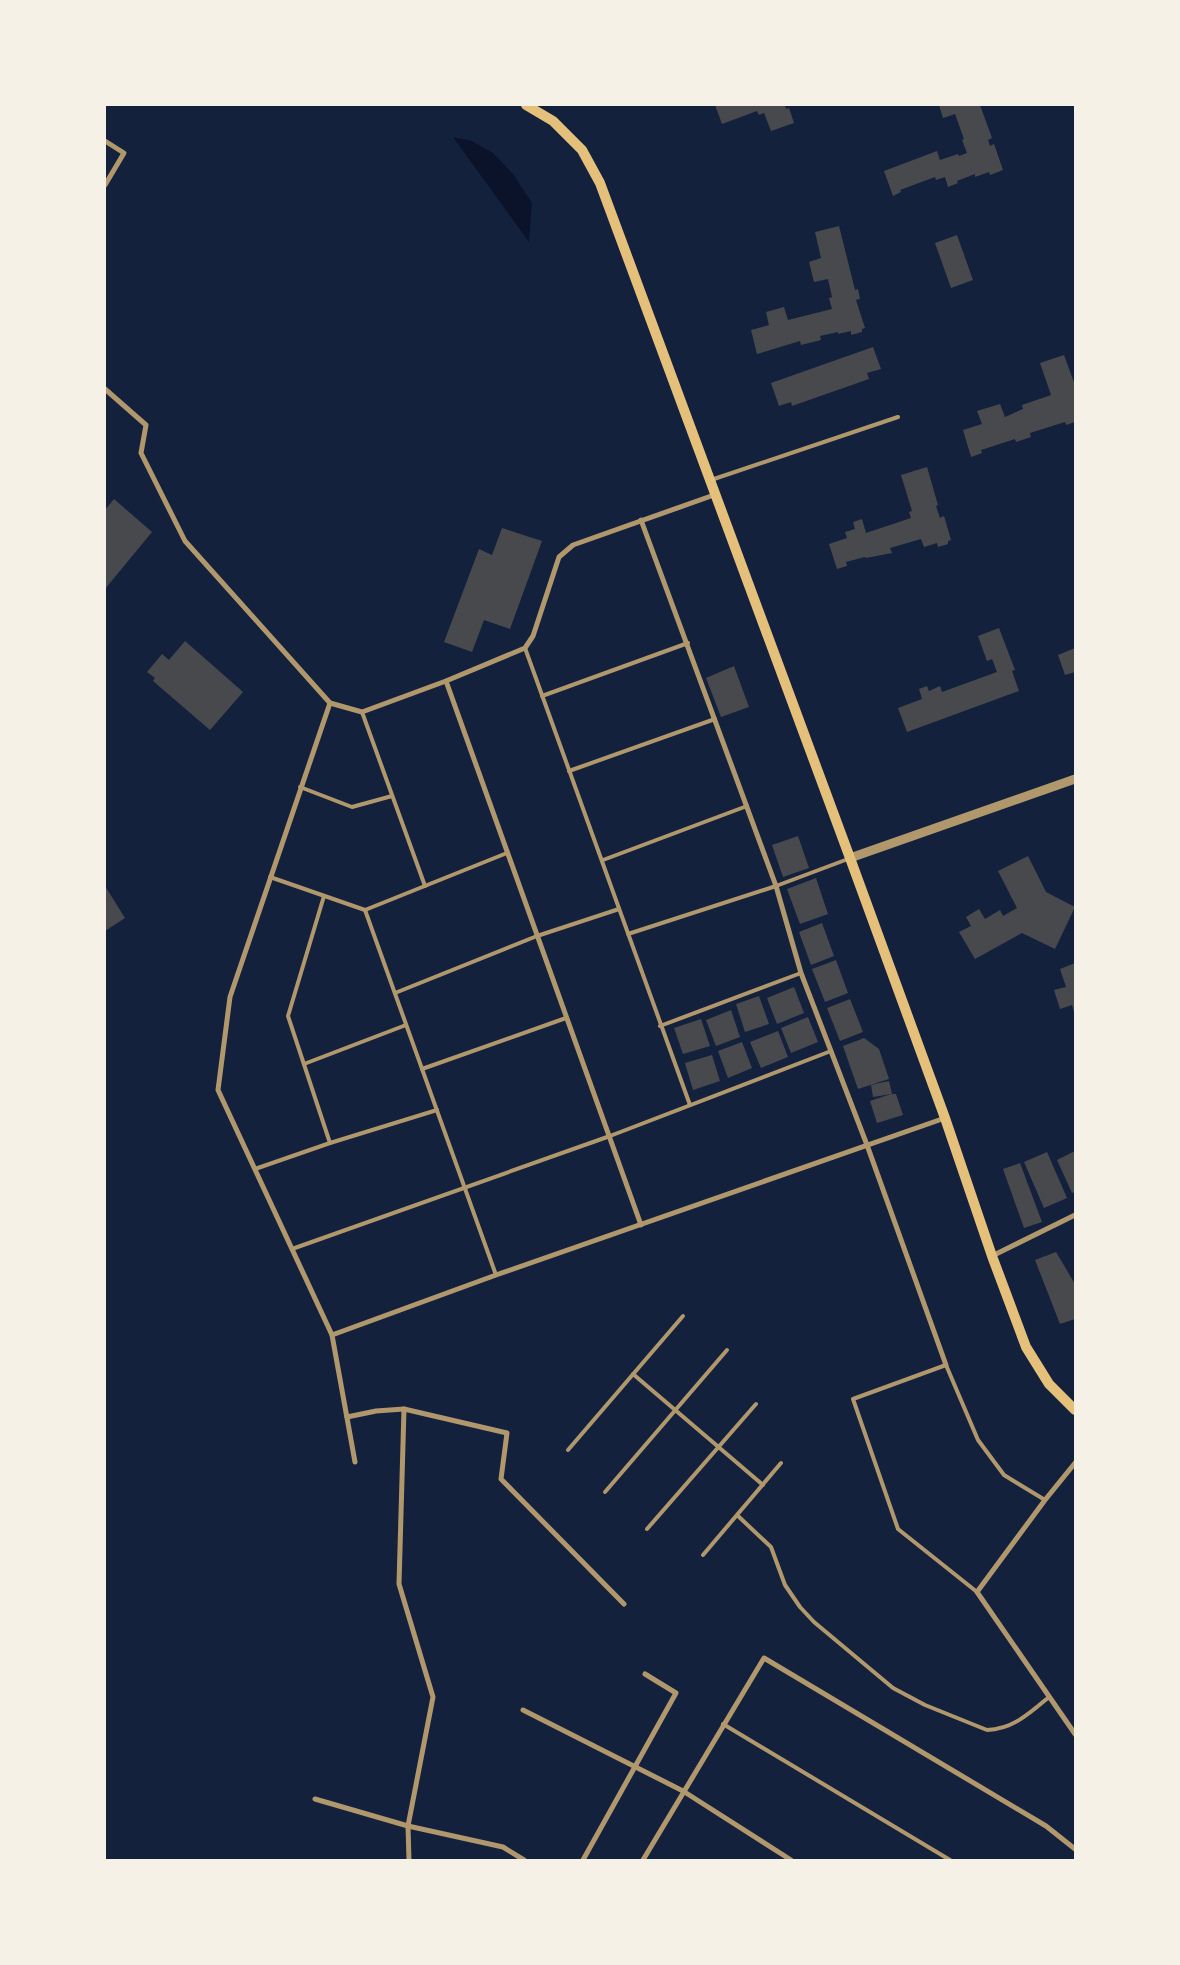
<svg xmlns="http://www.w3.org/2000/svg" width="1180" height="1965" font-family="'Titillium Web',sans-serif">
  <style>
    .water { fill: #0b132b }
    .building { fill: #48494c }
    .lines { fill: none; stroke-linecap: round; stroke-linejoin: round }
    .service { stroke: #b1986c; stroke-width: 4 }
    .minor { stroke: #b1986c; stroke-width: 5 }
    .tertiary { stroke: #b1986c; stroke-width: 9 }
    .secondary { stroke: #e5c07b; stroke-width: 10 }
  </style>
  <rect width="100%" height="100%" fill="#14213d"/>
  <!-- water -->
  <path class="water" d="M453,137L472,141L493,153L513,174L532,203L529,242Z"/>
  <!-- building -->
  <g class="building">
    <path d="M715,105H785L786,109L789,108L794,123L771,131L764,113L759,115L757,111L722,124Z"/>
    <path d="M939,105H980L992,138L988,140L990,146L994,144L1003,170L990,175L989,172L975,177V174L957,181L958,183L948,187L945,177L936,180L935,177L900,190L901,192L893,196L884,171L937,151L940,160L958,154L959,156L967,153L962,140L964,139L955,114L943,118Z"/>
    <path d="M839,226L855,290L858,289L860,299L856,300L865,328L862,329V332L851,335V331L838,334V332L820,336L821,340L801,345L800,341L757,354L751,330L769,325L766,312L784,307L788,320L832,309L829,298L832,297L828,279L814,282L809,262L821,258L815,232Z"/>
    <path d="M957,235L973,280L951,288L935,243Z"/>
    <path d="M873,347L881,369L867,373L869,379L792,406L791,402L779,406L771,383Z"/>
    <path d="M1064,355L1075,385V422L1066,425L1065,422L1030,433L1031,437L1016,442L1015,439L981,450L982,453L971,457L963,430L982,424L977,411L1000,404L1005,417L1023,409L1022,405L1051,395L1040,363Z"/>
    <path d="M927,467L938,505L936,506L940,518L944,516L951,540L948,541V544L938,547L937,543L924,547L921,539L890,548L892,553L866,558L865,557L846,562L847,566L837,569L829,544L847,538L845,532L855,529L853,522L862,519L866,533L911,518L909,512L912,511L901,475Z"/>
    <path d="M114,499L152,532L105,589V510Z"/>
    <path d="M502,528L542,541L510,629L484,620L472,652L444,642L479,549L492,555Z"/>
    <path d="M999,628L1015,670L1012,671L1019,691L907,732L898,708L922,699L919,689L927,686L929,691L940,686L942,692L997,672L992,659L987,661L978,636Z"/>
    <path d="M185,641L243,692L210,730L153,681L155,678L147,672L162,654L169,660Z"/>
    <path d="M1075,648V672L1065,675L1058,655Z"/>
    <path d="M734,666L749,707L721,717L706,678Z"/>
    <path d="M798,836L809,868L783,877L772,845Z"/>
    <path d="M1028,856L1046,892L1075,907L1055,949L1022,933L975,959L959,932L971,926L966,917L979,909L985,919L1000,910L1003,916L1017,908L998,871Z"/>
    <path d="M816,878L828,914L800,924L787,889Z"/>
    <path d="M105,886L125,918L105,931Z"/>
    <path d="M822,923L834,956L811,965L799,932Z"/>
    <path d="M836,960L848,993L825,1002L812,969Z"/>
    <path d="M1075,963V1015L1072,1005L1060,1009L1054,990L1066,987L1060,969Z"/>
    <path d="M794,987L804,1013L777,1024L767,998Z"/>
    <path d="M759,996L769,1024L745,1032L736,1004Z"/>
    <path d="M850,999L863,1032L840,1041L827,1008Z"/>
    <path d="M731,1010L740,1037L716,1046L706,1020Z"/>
    <path d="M808,1017L818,1042L791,1053L781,1028Z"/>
    <path d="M701,1019L710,1046L683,1054L674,1028Z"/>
    <path d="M778,1031L788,1057L761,1068L750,1042Z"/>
    <path d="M864,1038L879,1049L889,1079L858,1089L843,1046Z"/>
    <path d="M742,1042L752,1068L728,1078L718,1051Z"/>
    <path d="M712,1055L720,1081L693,1090L685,1063Z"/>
    <path d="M889,1081L892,1094H896L903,1115L877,1123L870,1101L891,1094L873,1097L871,1085Z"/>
    <path d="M1075,1151V1192L1072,1193L1057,1160Z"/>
    <path d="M1047,1152L1067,1198L1044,1208L1024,1162Z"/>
    <path d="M1020,1163L1042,1222L1024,1228L1003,1169Z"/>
    <path d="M1056,1252L1075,1284V1319L1060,1324L1035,1260Z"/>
  </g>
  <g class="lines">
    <!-- service -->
    <g class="service">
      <path d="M711,480L898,417"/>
      <path d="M525,648L690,1105"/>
      <path d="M542,696L688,643"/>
      <path d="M362,712L425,886"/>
      <path d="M569,771L715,719"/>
      <path d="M300,787L352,807L392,796"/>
      <path d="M603,860L747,806"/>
      <path d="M270,877L365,910L507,853"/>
      <path d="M324,896L288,1016L330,1143"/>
      <path d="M365,910L496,1275"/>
      <path d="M628,934L776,886L848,859"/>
      <path d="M395,993L537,936L619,909"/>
      <path d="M660,1026L801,973"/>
      <path d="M304,1064L406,1025"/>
      <path d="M422,1069L566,1018"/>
      <path d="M255,1169L330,1143L437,1110"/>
      <path d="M292,1249L610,1136L831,1051"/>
      <path d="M633,1374L763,1485"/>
      <path d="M568,1450L683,1316"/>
      <path d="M605,1492L727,1350"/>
      <path d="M738,1516L771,1547L785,1585L800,1607L814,1622L893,1688L925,1705L987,1730C1013,1729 1030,1713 1049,1697"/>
      <path d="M647,1529L756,1404"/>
      <path d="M703,1555L781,1463"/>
      <path d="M977,1592L898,1529L853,1399L946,1365L978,1440L1004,1475L1045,1500"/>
      <path d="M723,1724L950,1860"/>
    </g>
    <!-- minor -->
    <g class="minor">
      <path d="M105,141L124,153L105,185"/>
      <path d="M105,389L146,425L141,453L185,541L330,703L362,712L446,681L525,648L533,636L559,557L573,545L714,495"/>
      <path d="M641,520L776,886L801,973L867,1145L946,1365"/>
      <path d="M446,681L641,1225"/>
      <path d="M330,703L230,997L218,1090L332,1335L355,1462"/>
      <path d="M992,1256L1075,1215"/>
      <path d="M332,1335L496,1275L945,1118"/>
      <path d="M404,1409L399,1584L433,1697L408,1826L409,1860"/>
      <path d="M347,1417L376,1411L404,1409L507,1433L501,1479L624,1604"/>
      <path d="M1075,1463L1045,1500L977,1592L1075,1734"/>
      <path d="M523,1710L683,1791L791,1860"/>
      <path d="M315,1799L408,1826L503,1847L524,1860"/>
      <path d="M583,1860L676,1693L645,1674"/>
      <path d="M643,1860L764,1658L1046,1826L1075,1849"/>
    </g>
    <!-- tertiary -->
    <path class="tertiary" d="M850,858L1075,779"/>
    <!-- secondary -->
    <path class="secondary" d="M526,105L553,121L582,150L600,183L850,858L945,1118L992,1256L1026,1347L1049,1384L1075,1410"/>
  </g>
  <!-- border -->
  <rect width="1180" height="1965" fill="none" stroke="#f6f1e7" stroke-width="212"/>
</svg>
